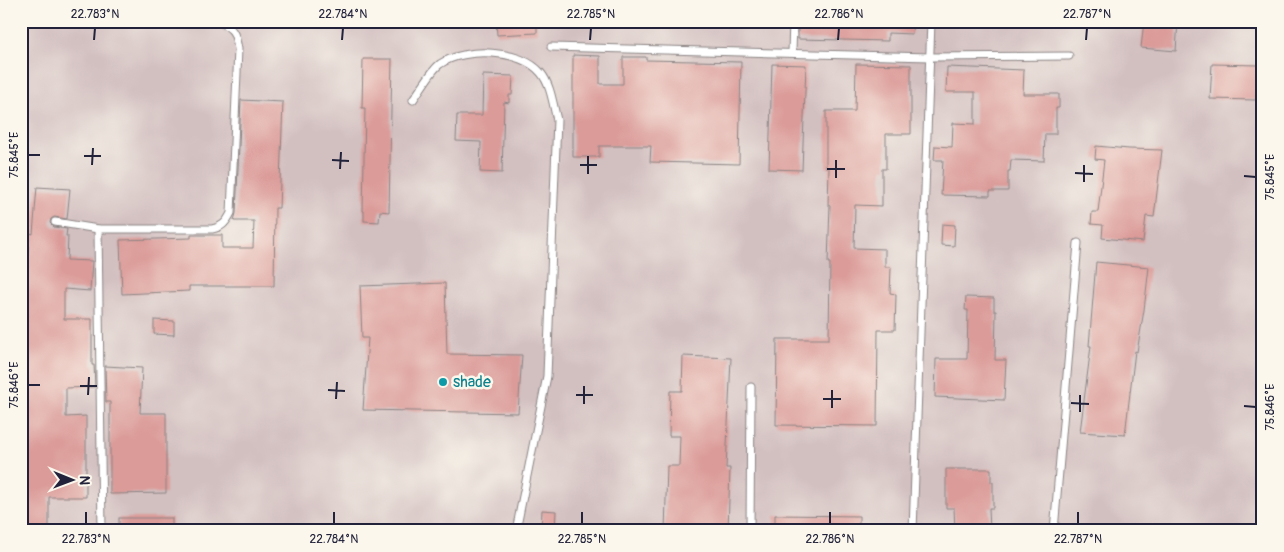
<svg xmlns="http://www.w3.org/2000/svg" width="1284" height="552" font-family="Pangolin,sans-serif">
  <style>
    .industrial { fill: #d2bfc0 }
    .building { fill: #db9b99 }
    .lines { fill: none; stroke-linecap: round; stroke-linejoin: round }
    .lane-casing { stroke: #8b8484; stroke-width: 9 }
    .lane { stroke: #fff; stroke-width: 7 }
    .ticks { fill: none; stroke: #22223b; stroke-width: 2 }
    .culture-dot { fill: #0f9aa8; stroke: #fbf7ec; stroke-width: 2 }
    .labels { text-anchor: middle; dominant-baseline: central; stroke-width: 5; stroke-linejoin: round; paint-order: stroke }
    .culture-label { font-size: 16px; fill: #0d838f; stroke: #fbf7ec; text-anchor: start }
    .neatline { fill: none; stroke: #22223b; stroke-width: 2 }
    .ticks-label { font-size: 12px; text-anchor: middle; fill: #22223b }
  </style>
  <rect width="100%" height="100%" fill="#fbf7ec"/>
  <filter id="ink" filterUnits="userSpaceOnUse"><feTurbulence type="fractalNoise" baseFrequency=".02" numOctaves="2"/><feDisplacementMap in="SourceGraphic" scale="10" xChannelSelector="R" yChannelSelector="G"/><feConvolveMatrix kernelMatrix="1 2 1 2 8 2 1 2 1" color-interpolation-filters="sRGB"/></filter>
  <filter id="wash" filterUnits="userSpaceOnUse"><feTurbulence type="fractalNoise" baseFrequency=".0096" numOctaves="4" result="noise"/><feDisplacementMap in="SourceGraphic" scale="20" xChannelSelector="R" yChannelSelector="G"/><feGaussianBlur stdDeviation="1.12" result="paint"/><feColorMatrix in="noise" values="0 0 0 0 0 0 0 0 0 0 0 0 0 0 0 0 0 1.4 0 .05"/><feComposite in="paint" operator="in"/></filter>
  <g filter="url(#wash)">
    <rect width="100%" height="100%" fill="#f4e6cc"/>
    <!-- industrial -->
    <rect class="industrial" x="21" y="21" width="1242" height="510"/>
    <g id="blocks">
      <!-- building -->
      <g class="building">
        <path d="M496,21H537V33L497,35Z"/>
        <path d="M798,21H913L912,34L888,33V41L798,39Z"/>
        <path d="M1144,21H1178L1176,51L1141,48Z"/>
        <path d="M573,55L600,56V84H623V57H646V60L741,62L739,164L650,162L651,146H599V157H573Z"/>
        <path d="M363,59H392L389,212L380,211L379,222L364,221V211H363L365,108H362Z"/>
        <path d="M772,64L806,65L802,170L769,169Z"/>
        <path d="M856,64L911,65V134H886V169H882V206L855,205L854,248L885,249V267H891L890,293L896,294L895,330H878L877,426L776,425L777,339H829L830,263H828L830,205H828L829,168H826V111H855Z"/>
        <path d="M1212,64L1258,65L1256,100L1210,99Z"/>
        <path d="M947,67L1024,70L1023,94H1059V108H1056V134H1045L1044,161L1011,160L1010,171H1008V191H990V196L941,195L943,160H934L935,146L952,147L953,123L975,124V92H946Z"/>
        <path d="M483,75L513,76L512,95H509V103L504,102L502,173L480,172L481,142L456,141L457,115H482Z"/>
        <path d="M241,100L283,102L279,208H275L274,286H189V291L122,294L120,240L191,238V235H222V248H253L254,221H234L236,213Z"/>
        <path d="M1096,146L1129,149L1162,150L1154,217L1146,216L1143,242L1102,238L1103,225L1091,224L1092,212H1098L1104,160L1095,159Z"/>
        <path d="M37,187L70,189L67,219L54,217L51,219L50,223L54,227L67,229L66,236H68L67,260L92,261L90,291L64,289V319H92V365H94L95,387L66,388V417L86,416V497H49V531H25L24,508H23L21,298H25L29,233L33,234Z"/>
        <path d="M942,224L955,225L954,246L941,245Z"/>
        <path d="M1096,262L1149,267L1144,310L1137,352L1135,351L1125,435L1080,432L1091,346H1089Z"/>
        <path d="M445,283L447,354L522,355L518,413L363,410L368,338H362L360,286Z"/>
        <path d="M966,297L994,298V311H996L995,360H1006L1004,400L935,397L936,359H967L968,310H965Z"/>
        <path d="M154,320L174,321V335L154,334Z"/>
        <path d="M683,356L731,358L726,468H730L728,531H665L667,466H679L680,436H669L670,391H682Z"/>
        <path d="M105,366L142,368L140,413H166V493L110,494V402H106Z"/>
        <path d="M946,469H991V482H993V508H989L990,531H955L954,508H946Z"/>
        <path d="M542,510L556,511L555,531H541Z"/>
        <path d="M775,515L859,516V531H775Z"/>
        <rect x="119" y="518" width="53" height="13"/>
      </g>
    </g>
  </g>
  <g filter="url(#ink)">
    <use href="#blocks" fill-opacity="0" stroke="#8b8484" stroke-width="1"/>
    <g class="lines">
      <!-- lane casing -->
      <g class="lane-casing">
        <g id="lane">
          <path d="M551,47L930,57L1069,56"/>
          <path d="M792,52L793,21"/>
          <path d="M413,100C419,92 433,68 440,64C465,47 521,49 541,73C551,85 553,105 557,120L547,376L516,531"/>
          <path d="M55,222L98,229H212C222,227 226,223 231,213L238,49C235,32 234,29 218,21"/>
          <path d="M98,229L102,531"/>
          <path d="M750,531L751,387"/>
          <path d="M913,531L931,21"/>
          <path d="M1054,531L1078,243"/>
        </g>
      </g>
      <!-- lane -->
      <use href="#lane" class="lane"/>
    </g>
  </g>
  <!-- ticks -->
  <path class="ticks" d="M94,40L95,28M342,40L343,28M590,40L591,28M838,40L839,28M1086,40L1087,28M28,155H40M84,156H101M332,160L349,161M92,165L93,148M580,165H597M340,169L341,152M827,169H845M1075,173L1093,174M588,174V156M1244,176L1256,177M836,178V160M1084,182V165M28,385H40M80,386H97M328,390L345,391M88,395L89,377M576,395H593M336,399L337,382M823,399H841M1071,403L1089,404M584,404V386M1244,406L1256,407M832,408V390M1080,412V395M86,524V512M334,524V512M582,524V512M830,524V512M1078,524V512"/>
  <!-- markers -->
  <circle class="culture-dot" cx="443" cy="382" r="5"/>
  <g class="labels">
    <!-- culture labels -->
    <g class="culture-label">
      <text x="453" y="382">shade</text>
    </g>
  </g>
  <!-- margin -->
  <rect width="1284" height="552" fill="none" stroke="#fbf7ec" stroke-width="55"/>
  <!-- north arrow -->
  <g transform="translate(72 480) rotate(91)" stroke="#fbf7ec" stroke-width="4" paint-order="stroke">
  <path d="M0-4L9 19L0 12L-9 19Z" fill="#22223b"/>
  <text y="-8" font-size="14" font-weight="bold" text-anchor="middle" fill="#22223b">N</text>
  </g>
  <rect x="28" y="28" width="1228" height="496" class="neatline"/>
  <g class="ticks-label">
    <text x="95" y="18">22.783°N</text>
    <text x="343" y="18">22.784°N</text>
    <text x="591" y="18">22.785°N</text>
    <text x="839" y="18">22.786°N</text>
    <text x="1087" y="18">22.787°N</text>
    <text transform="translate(14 155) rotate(-90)" y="4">75.845°E</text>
    <text transform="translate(1270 177) rotate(-90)" y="4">75.845°E</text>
    <text transform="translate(14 385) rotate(-90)" y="4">75.846°E</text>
    <text transform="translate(1270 407) rotate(-90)" y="4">75.846°E</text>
    <text x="86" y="543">22.783°N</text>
    <text x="334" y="543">22.784°N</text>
    <text x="582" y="543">22.785°N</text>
    <text x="830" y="543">22.786°N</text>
    <text x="1078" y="543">22.787°N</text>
  </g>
</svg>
